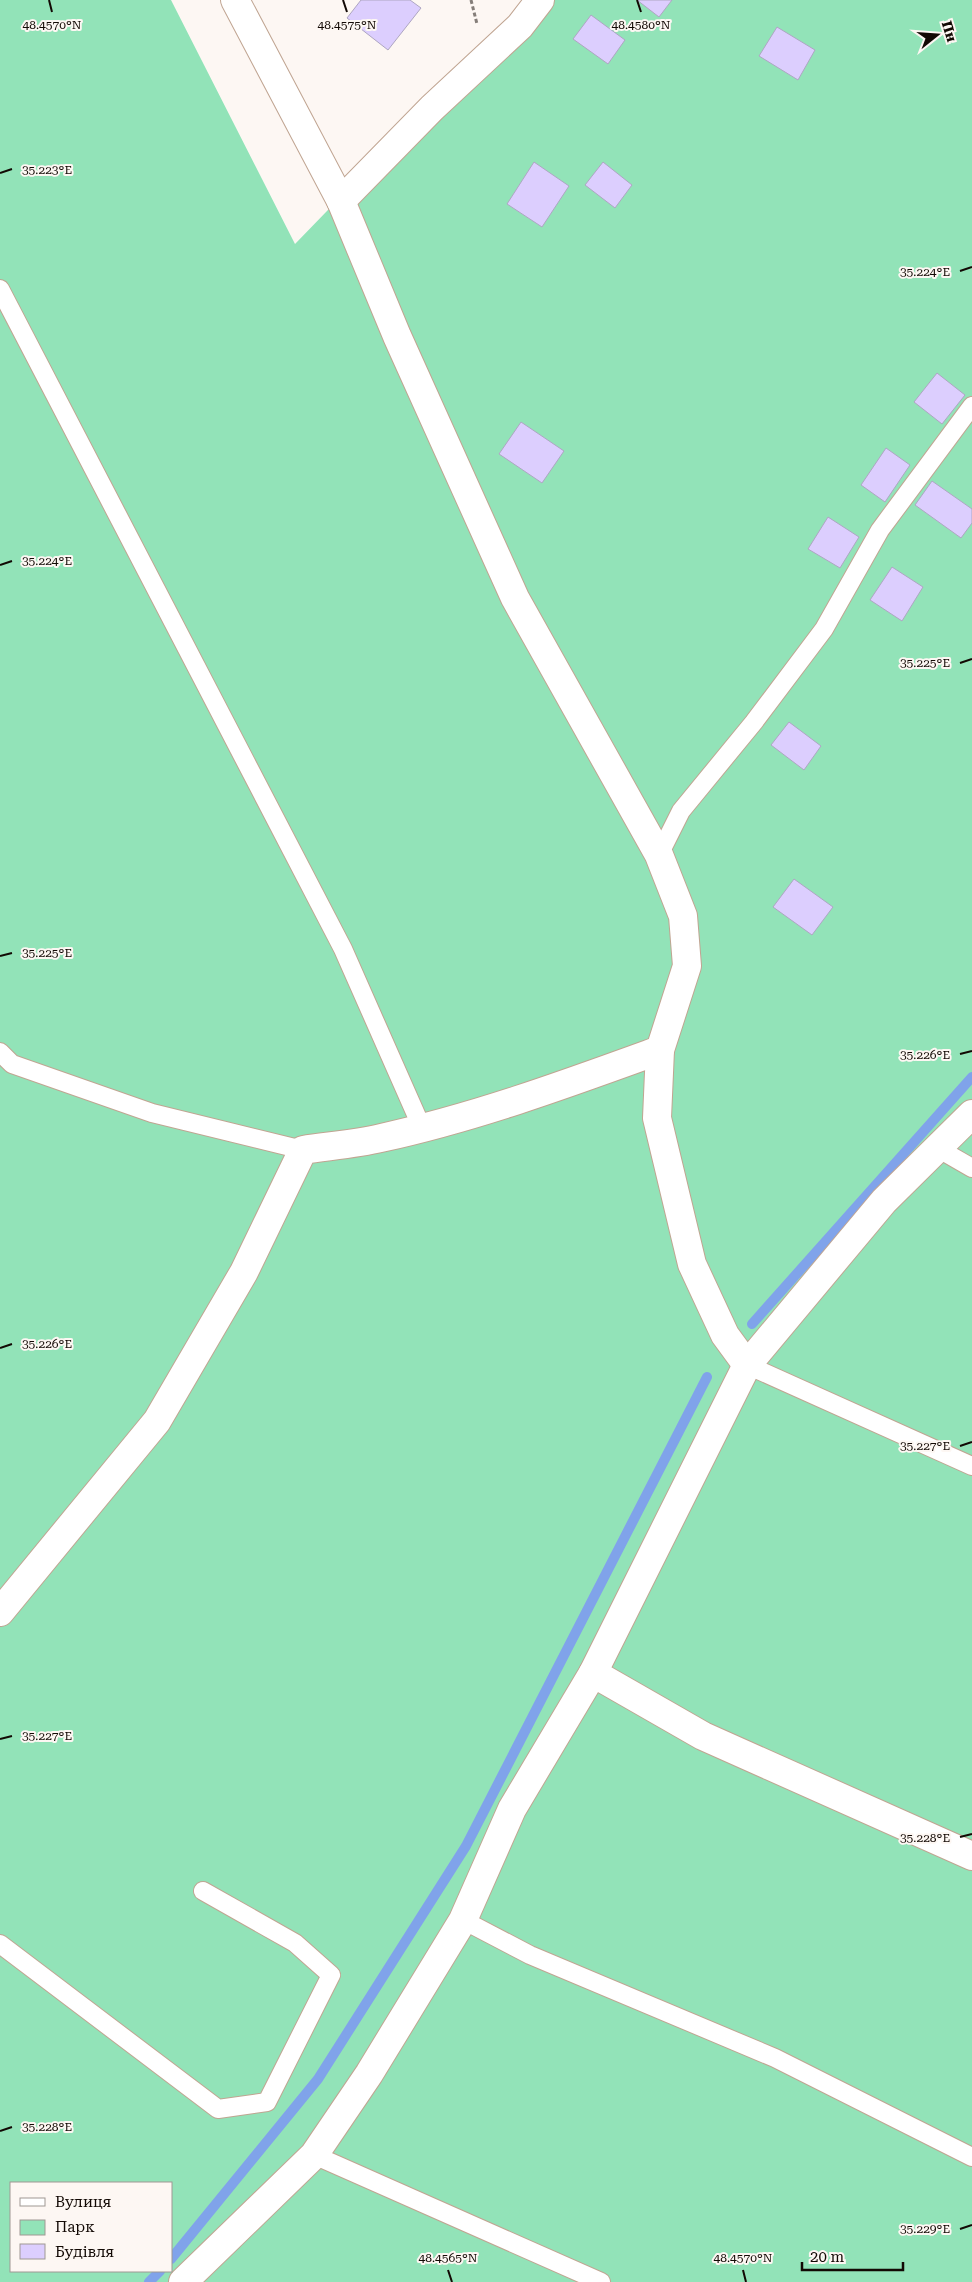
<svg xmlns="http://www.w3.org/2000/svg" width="972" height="2282" font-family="'Roboto Serif',serif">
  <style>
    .green { fill: #92e3b8; fill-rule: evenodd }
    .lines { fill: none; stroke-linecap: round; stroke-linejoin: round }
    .stream { stroke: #80a3ea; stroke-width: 10 }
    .building { fill: #dccefe; stroke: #aea6c2 }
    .service-casing { stroke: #c0a592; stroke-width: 20 }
    .minor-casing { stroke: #c0a592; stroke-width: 30 }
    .path { stroke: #857e79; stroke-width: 3; stroke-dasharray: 4 2.5; stroke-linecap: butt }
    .service { stroke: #fff; stroke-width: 18 }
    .minor { stroke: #fff; stroke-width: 28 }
    .ticks { fill: none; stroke: #120904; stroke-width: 2 }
    .ticks-label { font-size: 12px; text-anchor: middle; fill: #120904; stroke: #fdf7f3; stroke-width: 4; stroke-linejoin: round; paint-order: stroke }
  </style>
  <rect width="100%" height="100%" fill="#fdf7f3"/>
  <!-- green -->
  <path class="green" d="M0,0H171L295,244L517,15L528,0H972V2282H0ZM11,2183H171V2271H11Z"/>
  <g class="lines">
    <!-- stream -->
    <g class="stream">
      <path d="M752,1324L972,1077"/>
      <path d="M171,2259L318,2079L466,1846L707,1377"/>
      <path d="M149,2282L160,2271"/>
    </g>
  </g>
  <!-- building -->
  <g class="building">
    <path d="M361,0H410L421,8L388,50L347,18Z"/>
    <path d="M637,0H672L659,17Z"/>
    <path d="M591,15L625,40L608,64L573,39Z"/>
    <path d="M777,27L815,50L798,80L759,56Z"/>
    <path d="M534,162L569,186L542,227L507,204Z"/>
    <path d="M603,162L632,185L615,208L585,185Z"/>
    <path d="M937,373L965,395L942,424L914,402Z"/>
    <path d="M521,422L564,451L542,483L499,454Z"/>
    <path d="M886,448L910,465L885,502L861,485Z"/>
    <path d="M932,481L972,509V523L961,538L915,505Z"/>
    <path d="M828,517L859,537L840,568L808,549Z"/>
    <path d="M892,567L923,587L902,621L870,600Z"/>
    <path d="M789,722L821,746L804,770L771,745Z"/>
    <path d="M794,879L833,907L812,935L773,907Z"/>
  </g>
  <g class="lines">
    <!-- service casing -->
    <g class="service-casing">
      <g id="service">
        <path d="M0,289L343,949L422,1128"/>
        <path d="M659,855L681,811L754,722L824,629L880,530L972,406"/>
        <path d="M0,1052L12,1064L152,1113L303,1150"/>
        <path d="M939,1149L972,1168"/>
        <path d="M747,1365L972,1466"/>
        <path d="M463,1920L530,1955L775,2058L972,2157"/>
        <path d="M0,1944L218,2109L267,2102L331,1975L295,1943L203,1891"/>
        <path d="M314,2155L601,2282"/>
      </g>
    </g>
    <!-- minor casing -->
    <g class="minor-casing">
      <g id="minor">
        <path d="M235,0L341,201L397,336L515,598L659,855L683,916L687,966L660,1050L657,1118L692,1264L725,1335L747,1365"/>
        <path d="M341,201L432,108L520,26L540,0"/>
        <path d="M0,1612L157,1421L244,1272L303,1150C329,1146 356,1144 381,1138C477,1117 569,1083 660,1050"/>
        <path d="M593,1673L703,1736L972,1856"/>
        <path d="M183,2282L314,2155L369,2074L463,1920L512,1809L593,1673L747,1365L884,1201L972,1114"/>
      </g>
    </g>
    <!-- path -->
    <path class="path" d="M471,0L477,24"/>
    <!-- service -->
    <use href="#service" class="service"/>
    <!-- minor -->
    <use href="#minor" class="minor"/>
  </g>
  <!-- ticks -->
  <path class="ticks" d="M49,0L52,12M343,0L347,12M637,0L641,12M0,173L12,169M960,271L972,267M0,565L12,561M960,663L972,659M0,956L12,953M960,1054L972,1051M0,1348L12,1344M960,1446L972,1442M0,1739L12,1736M960,1837L972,1834M0,2131L12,2127M960,2229L972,2225M448,2270L452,2282M743,2270L746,2282"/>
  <g class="ticks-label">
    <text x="52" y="29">48.4570°N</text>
    <text x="347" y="29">48.4575°N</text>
    <text x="641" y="29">48.4580°N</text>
    <text x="47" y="174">35.223°E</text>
    <text x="925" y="276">35.224°E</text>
    <text x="47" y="565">35.224°E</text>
    <text x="925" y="667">35.225°E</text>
    <text x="47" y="957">35.225°E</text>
    <text x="925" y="1059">35.226°E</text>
    <text x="47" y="1348">35.226°E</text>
    <text x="925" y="1450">35.227°E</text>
    <text x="47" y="1740">35.227°E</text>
    <text x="925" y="1842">35.228°E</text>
    <text x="47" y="2131">35.228°E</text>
    <text x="925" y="2233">35.229°E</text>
    <text x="448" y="2262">48.4565°N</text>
    <text x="743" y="2262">48.4570°N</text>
  </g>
  <!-- legend -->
  <rect x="10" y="2182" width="162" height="90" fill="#fdf7f3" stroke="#9f9893"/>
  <rect x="20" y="2198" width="25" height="8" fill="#ffffff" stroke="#9f9893"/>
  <text x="55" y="2207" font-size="15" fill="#120904">Вулиця</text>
  <rect x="20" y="2220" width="25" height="15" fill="#92e3b8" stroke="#9f9893"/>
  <text x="55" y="2232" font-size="15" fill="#120904">Парк</text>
  <rect x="20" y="2244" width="25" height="15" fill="#dccefe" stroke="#9f9893"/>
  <text x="55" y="2257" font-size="15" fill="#120904">Будівля</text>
  <!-- north arrow -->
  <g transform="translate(937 35) rotate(73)" stroke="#fdf7f3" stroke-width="4" paint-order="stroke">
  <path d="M0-4L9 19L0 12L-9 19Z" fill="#120904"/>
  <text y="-8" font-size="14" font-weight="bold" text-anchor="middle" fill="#120904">Пн</text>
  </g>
  <!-- scale -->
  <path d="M802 2262v8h101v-8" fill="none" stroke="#120904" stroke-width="2.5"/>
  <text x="810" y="2262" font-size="15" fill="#120904" stroke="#fdf7f3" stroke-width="4" paint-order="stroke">20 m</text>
</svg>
